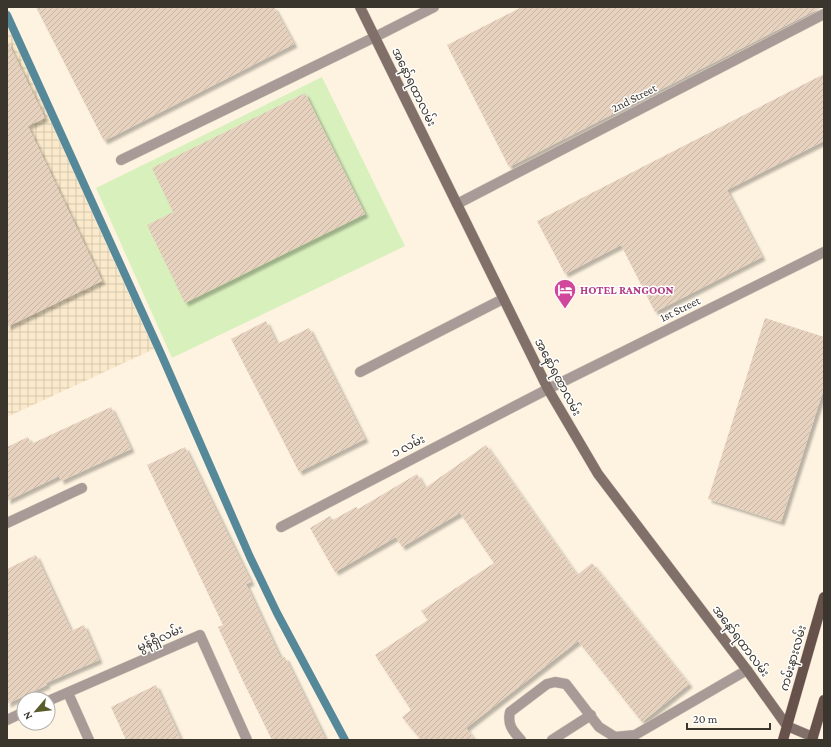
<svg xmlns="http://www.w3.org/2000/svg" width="831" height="747" font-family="'Crimson Pro','Noto Sans Myanmar',serif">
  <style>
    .industrial { fill: url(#industrial-grid) }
    .park { fill: #d8f0bc }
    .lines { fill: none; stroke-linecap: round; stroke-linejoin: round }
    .stream { stroke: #55899a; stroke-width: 8 }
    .building { fill: url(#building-hatch); filter: url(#shadow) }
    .lane-casing { stroke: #dbd1c0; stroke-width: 11 }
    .street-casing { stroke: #dbd1c0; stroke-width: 11 }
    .secondary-casing { stroke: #dbd1c0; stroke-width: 11 }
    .primary-casing { stroke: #dbd1c0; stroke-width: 11 }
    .lane { stroke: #a79a97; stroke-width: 10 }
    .street { stroke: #a79a97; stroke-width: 10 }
    .secondary { stroke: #816f6a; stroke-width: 10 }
    .primary { stroke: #66514b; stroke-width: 10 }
    .labels { text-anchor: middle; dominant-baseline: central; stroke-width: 3; stroke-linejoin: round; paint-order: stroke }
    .street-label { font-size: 12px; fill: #3b362d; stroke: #fff }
    .hotel-label { font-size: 12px; font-weight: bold; fill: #b23c85; stroke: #fff; text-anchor: start }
  </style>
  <defs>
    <pattern id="industrial-grid" width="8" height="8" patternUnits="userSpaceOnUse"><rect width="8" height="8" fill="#fae9ca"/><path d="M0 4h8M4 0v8" fill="none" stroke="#d7c8ae"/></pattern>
    <pattern id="building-hatch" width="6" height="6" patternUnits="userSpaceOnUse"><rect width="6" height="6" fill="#e7d2bf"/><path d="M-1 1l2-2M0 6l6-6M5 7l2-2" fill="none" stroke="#c7b5a4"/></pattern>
    <filter id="shadow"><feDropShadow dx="3.5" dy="3.5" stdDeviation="1" flood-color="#0004"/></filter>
  </defs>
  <rect width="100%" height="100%" fill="#fef3e0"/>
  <!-- industrial -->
  <path class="industrial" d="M7,25L154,349L7,417Z"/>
  <!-- park -->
  <path class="park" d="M322,77L405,246L172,358L96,188Z"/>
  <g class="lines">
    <!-- stream -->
    <path class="stream" d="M7,15L162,356L250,557L277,613L345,740"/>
  </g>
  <!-- building -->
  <g class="building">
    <path d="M36,7H274L294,44L104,141Z"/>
    <path d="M522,7H822L509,167L447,45Z"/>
    <path d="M7,40L45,118L28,126L102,281L7,327Z"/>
    <path d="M824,74V141L727,190L762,257L655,312L621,245L565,274L537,221Z"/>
    <path d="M305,93L365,214L185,303L147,225L173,212L152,168Z"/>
    <path d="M765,318L824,337V388L781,522L708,499Z"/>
    <path d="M266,321L277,344L309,328L365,439L299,472L231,339Z"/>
    <path d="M111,407L131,449L61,481L59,476L7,501V447L28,437L31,444Z"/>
    <path d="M486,445L577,575L592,563L689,684L642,722L578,641L466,728L475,740H421L402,717L411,710L375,655L428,620L421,611L494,563L460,513L402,547L396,537L335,572L310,528L330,516L333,520L356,507L358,509L417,474L425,488Z"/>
    <path d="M185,447L251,582L246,584L281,659L285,657L326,740H272L242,679L218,627L223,625L147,465Z"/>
    <path d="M36,555L71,631L84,625L99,660L46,683L47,685L7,704V569Z"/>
    <path d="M156,685L181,740H126L111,707Z"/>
  </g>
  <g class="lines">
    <!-- lane casing -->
    <g class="lane-casing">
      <g id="lane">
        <path d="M121,160L375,37"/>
        <path d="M360,372L503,299"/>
        <path d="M521,740C513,731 507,725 510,712L547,684L555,682L566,684L599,727L615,737L635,735L747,670"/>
        <path d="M552,740L591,715"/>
      </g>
    </g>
    <!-- street casing -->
    <g class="street-casing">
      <g id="street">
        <path d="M375,37L434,7"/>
        <path d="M457,204L824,14"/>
        <path d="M7,523L82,488"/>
        <path d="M281,527L548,389L824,252"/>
        <path d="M68,693L89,740"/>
        <path d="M48,701L200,635L247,740"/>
        <path d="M7,720L24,712"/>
      </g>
    </g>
    <!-- secondary casing -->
    <g class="secondary-casing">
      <path id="secondary" d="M360,7L548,389L598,474L747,670L787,726L813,737"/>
    </g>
    <!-- primary casing -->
    <g class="primary-casing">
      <g id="primary">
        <path d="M783,740L824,597"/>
        <path d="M812,740L824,700"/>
      </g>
    </g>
    <!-- lane -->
    <use href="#lane" class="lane"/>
    <!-- street -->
    <use href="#street" class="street"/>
    <!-- secondary -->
    <use href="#secondary" class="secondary"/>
    <!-- primary -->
    <use href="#primary" class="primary"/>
  </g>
  <!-- icons -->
  <defs>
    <g id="hotel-pin" transform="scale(1.15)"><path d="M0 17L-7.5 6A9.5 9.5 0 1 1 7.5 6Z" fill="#d1479c" stroke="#fff"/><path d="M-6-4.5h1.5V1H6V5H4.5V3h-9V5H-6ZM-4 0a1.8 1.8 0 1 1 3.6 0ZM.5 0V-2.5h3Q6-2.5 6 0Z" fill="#fff"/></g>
  </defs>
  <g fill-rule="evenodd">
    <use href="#hotel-pin" x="565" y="290"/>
  </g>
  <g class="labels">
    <!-- street labels -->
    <g class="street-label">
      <text transform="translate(414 87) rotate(64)">အနော်ရထာလမ်း</text>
      <text transform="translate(634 98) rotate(-27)">2nd Street</text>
      <text transform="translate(680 309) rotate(-26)">1st Street</text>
      <text transform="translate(558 377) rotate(62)">အနော်ရထာလမ်း</text>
      <text transform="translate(408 446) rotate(-27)">၁ လမ်း</text>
      <text transform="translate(160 638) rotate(-24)">မွန်ရှီလမ်း</text>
      <text transform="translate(741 641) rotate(53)">အနော်ရထာလမ်း</text>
      <text transform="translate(793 658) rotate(-74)">ကမ်းနားလမ်း</text>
    </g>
    <!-- hotel labels -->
    <g class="hotel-label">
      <text x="580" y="290">HOTEL RANGOON</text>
    </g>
  </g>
  <!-- border -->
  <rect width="831" height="747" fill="none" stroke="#3b362d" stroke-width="16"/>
  <!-- north arrow -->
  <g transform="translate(36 711) rotate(242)"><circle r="19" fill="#ffffff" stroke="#b1afab"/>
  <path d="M0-3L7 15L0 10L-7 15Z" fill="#595d2a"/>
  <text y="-6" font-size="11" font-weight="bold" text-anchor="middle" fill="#3b362d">N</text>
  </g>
  <!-- scale -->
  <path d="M687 723v6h83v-6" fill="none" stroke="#3b362d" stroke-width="2"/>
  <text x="693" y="723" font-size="12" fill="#3b362d" stroke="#ffffff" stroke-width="3" paint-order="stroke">20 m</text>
</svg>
